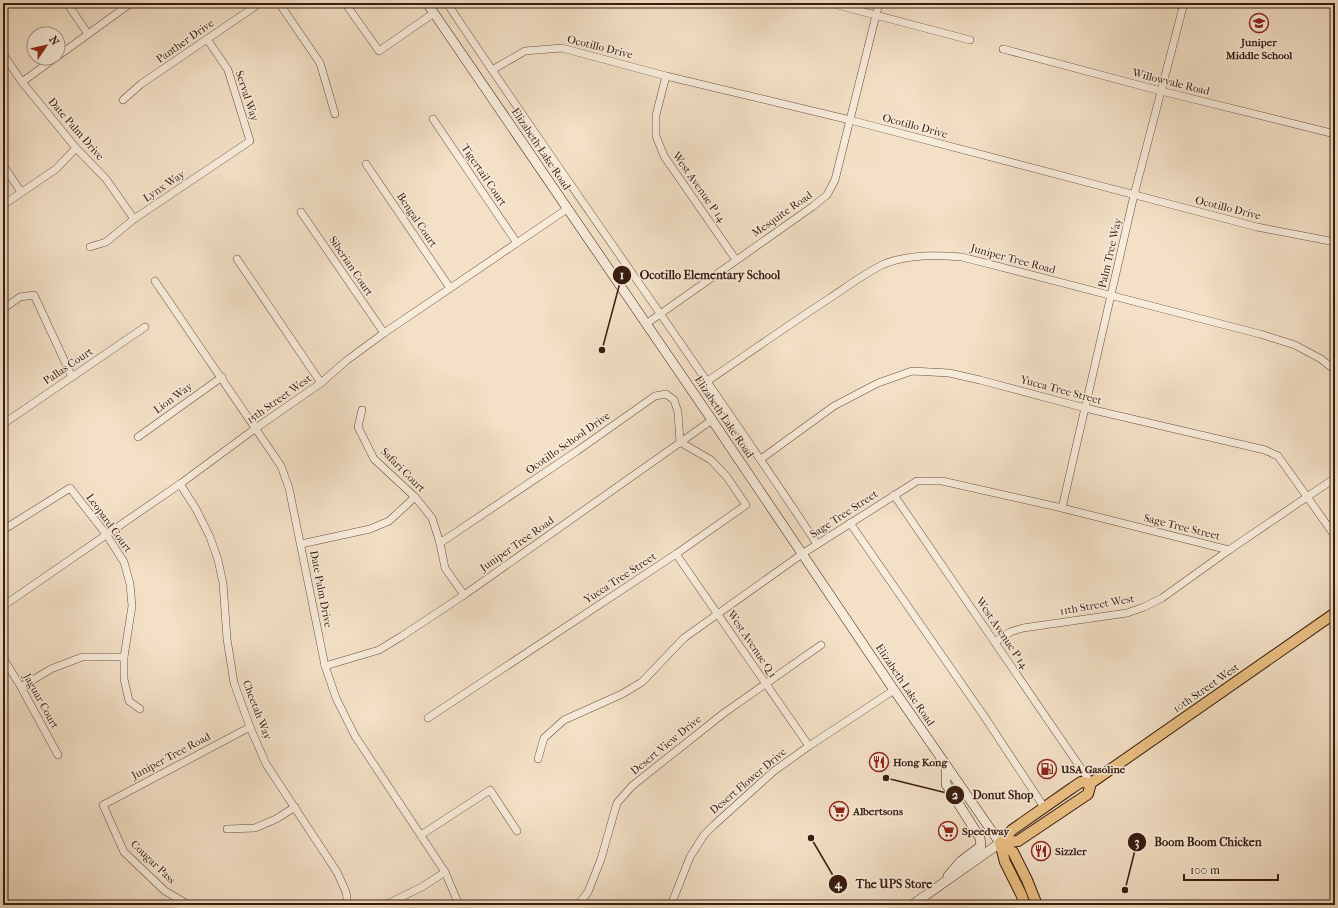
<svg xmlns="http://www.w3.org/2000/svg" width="1338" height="908" font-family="'IM FELL French Canon',serif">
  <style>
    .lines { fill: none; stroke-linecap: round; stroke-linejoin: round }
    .minor-casing { stroke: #684d3d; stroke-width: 8 }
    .secondary-casing { stroke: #391c0f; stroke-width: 10 }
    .primary-casing { stroke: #391c0f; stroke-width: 12 }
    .minor { stroke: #f7ebda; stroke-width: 7 }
    .secondary { stroke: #f7ebda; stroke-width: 9 }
    .primary { stroke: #eac083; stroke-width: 10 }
    .labels { text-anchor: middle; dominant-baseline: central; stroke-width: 3; stroke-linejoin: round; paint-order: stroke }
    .street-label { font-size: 11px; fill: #391c0f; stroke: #f7ebda }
    .poi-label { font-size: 11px; font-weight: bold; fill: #391c0f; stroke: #f7ebda; text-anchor: start }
    .leader { fill: none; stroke: #391c0f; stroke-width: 1.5 }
    .callout-dot { fill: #391c0f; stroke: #f7ebda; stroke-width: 1.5 }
    .mark-label { font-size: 12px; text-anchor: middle; font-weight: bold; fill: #fff }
    .callout-label { font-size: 12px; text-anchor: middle; font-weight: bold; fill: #391c0f; stroke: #f7ebda; stroke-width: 3; stroke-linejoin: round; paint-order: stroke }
  </style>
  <rect width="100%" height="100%" fill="#f3e0c6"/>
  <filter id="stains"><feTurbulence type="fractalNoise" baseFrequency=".005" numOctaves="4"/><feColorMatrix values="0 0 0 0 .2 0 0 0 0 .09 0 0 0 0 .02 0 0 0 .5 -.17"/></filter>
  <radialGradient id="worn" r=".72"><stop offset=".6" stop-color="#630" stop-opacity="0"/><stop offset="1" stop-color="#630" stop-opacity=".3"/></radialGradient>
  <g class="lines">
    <!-- minor casing -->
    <g class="minor-casing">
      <g id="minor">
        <path d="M67,3L88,34"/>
        <path d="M279,3L320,63L335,114"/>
        <path d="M345,3L379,51L434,13"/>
        <path d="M447,3C568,185 697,362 817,544"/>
        <path d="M830,3L970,40"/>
        <path d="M1173,3L1183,6"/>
        <path d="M1003,49L1161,91L1335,134"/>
        <path d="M3,54L22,82L76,148L106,179L134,219"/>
        <path d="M58,56L131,3"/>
        <path d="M492,70L525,51L562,48L666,76L850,120L1257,227L1335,242"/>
        <path d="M666,76L656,115V136L664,156L736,260"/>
        <path d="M22,82L55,58"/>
        <path d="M123,100L141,84L260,3"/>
        <path d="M433,119L517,243"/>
        <path d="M366,164L450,288"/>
        <path d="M3,165L21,192"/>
        <path d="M3,205L56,169L76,148"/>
        <path d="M301,212L384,333"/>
        <path d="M90,247L106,242L134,219L250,141L228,70L207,39"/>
        <path d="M237,259L321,383"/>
        <path d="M155,281L281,466L289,488L325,666L336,698L355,736L445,872L459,905"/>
        <path d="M3,309L20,297L34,295L72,377"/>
        <path d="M646,324L812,207L827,195L835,180L879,3"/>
        <path d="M706,382C748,354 788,325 830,298C848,286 865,273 884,264C909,254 937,255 962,257L1260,334L1295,345L1321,359L1335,370"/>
        <path d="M362,410L358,427L374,459L415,497L432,518L440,543L445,568L464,595"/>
        <path d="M3,424L145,327"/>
        <path d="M138,437L222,377"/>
        <path d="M761,459L834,406L878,383L912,371L949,373L980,380L1085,408L1265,450L1278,456L1335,536"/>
        <path d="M180,484L196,509L210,537L218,560L223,583L227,639L234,683L250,727L266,764L337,872L346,892L348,905"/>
        <path d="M894,495L1091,783"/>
        <path d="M1062,508L1134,195L1184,3"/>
        <path d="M850,523L984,716L1044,807"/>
        <path d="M3,530L70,488L106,534L124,562L130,584L132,606L124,657V679L129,701L140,709"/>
        <path d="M301,544L370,529L389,521L415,497"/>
        <path d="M676,554L809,746"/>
        <path d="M3,606L180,484L256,428L321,383L346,361L384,333L567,209"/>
        <path d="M995,642L1010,632L1023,628L1127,613L1144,607L1162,598L1229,550L1335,478"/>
        <path d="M3,658L21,687L58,755"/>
        <path d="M325,666L379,650L402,636L464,595L712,420"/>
        <path d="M21,687L51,669L82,657H124"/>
        <path d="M428,718L676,554L746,505L727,477L711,460L680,442L678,412L674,400L666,394L655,396L577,451L440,543"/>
        <path d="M538,759L544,738L564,720L622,694L642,682L684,638L802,554L917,481H942L1062,508L1229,550"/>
        <path d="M227,829L255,828L276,819L295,807"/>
        <path d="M421,835L490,790L517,831"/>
        <path d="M189,905L165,891L124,852L103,805L250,727"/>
        <path d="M385,905L422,887L445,872"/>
        <path d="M578,905L588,892L601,859L617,803L632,786L724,713L821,645"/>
        <path d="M671,905L690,857L704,835L714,825L774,771L809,746L894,690"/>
      </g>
    </g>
    <!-- secondary casing -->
    <g class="secondary-casing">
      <g id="secondary">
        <path d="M427,3L712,420L894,690L1000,843L912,905"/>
        <path d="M946,766V784L980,838L981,846L961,861L948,876"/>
      </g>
    </g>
    <!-- primary casing -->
    <g class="primary-casing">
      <g id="primary">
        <path d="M1000,843L1018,841L1088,794L1091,783L1335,613"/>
        <path d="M1000,843L1012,830L1072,788L1081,782L1091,783"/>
        <path d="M1000,843L1013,852L1027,880L1037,905"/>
        <path d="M1000,843L1005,862L1021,894L1025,905"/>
      </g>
    </g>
    <!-- minor -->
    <use href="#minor" class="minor"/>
    <!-- secondary -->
    <use href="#secondary" class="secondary"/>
    <!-- primary -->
    <use href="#primary" class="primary"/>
  </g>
  <!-- icons -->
  <defs>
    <g id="school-ring" transform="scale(1)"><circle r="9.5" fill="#f7ebda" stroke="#8f2418" stroke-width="1.5"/><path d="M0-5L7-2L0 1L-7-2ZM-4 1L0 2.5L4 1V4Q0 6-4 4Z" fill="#8f2418"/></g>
    <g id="restaurant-ring" transform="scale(1)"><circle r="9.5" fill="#f7ebda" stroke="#8f2418" stroke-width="1.5"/><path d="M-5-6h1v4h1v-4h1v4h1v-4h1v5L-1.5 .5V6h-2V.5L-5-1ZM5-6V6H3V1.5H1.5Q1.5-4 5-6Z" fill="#8f2418"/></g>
    <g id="fuel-ring" transform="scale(1)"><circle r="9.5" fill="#f7ebda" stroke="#8f2418" stroke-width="1.5"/><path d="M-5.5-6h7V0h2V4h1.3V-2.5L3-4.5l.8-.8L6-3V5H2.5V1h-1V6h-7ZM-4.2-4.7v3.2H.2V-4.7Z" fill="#8f2418"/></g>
    <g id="supermarket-ring" transform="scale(1)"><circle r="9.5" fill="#f7ebda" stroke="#8f2418" stroke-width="1.5"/><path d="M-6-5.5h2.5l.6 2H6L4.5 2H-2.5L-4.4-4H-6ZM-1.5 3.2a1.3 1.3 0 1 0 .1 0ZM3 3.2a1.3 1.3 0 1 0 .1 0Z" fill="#8f2418"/></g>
  </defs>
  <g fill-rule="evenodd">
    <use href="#school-ring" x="1259" y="23"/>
    <use href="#restaurant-ring" x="879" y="762"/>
    <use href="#fuel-ring" x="1047" y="769"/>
    <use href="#supermarket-ring" x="839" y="811"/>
    <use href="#supermarket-ring" x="948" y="831"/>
    <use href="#restaurant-ring" x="1041" y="851"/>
  </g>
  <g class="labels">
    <!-- street labels -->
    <g class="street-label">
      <text transform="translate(185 41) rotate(-35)">Panther Drive</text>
      <text transform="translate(600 47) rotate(14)">Ocotillo Drive</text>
      <text transform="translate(1171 82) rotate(14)">Willowvale Road</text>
      <text transform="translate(247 96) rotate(72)">Serval Way</text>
      <text transform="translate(915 126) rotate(15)">Ocotillo Drive</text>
      <text transform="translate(76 129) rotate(49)">Date Palm Drive</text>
      <text transform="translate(541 149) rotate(56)">Elizabeth Lake Road</text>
      <text transform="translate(484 175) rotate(56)">Tigertail Court</text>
      <text transform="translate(164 186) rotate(-34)">Lynx Way</text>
      <text transform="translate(699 187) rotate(55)">West Avenue P 14</text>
      <text transform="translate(1228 208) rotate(14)">Ocotillo Drive</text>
      <text transform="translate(782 214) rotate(-35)">Mesquite Road</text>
      <text transform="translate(417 220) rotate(56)">Bengal Court</text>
      <text transform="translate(1110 253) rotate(-77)">Palm Tree Way</text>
      <text transform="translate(1013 259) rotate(15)">Juniper Tree Road</text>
      <text transform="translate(351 266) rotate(56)">Siberian Court</text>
      <text transform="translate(68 366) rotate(-34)">Pallas Court</text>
      <text transform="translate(1061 390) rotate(15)">Yucca Tree Street</text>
      <text transform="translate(173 398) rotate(-36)">Lion Way</text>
      <text transform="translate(279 399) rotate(-35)">15th Street West</text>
      <text transform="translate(724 417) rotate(56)">Elizabeth Lake Road</text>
      <text transform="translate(568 443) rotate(-35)">Ocotillo School Drive</text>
      <text transform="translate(403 470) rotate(45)">Safari Court</text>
      <text transform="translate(844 514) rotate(-33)">Sage Tree Street</text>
      <text transform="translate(109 523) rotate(54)">Leopard Court</text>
      <text transform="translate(1182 527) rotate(14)">Sage Tree Street</text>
      <text transform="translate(517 544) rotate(-35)">Juniper Tree Road</text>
      <text transform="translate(620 578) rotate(-33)">Yucca Tree Street</text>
      <text transform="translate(321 589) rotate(79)">Date Palm Drive</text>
      <text transform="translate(1097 605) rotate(-10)">11th Street West</text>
      <text transform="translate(1002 633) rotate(56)">West Avenue P 14</text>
      <text transform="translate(752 644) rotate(56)">West Avenue Q 1</text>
      <text transform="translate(905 685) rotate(56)">Elizabeth Lake Road</text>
      <text transform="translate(1206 688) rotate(-35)">10th Street West</text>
      <text transform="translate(41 701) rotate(61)">Jaguar Court</text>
      <text transform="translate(257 710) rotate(69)">Cheetah Way</text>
      <text transform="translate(666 745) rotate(-39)">Desert View Drive</text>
      <text transform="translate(171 756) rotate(-28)">Juniper Tree Road</text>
      <text transform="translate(748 781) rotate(-40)">Desert Flower Drive</text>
      <text transform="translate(153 862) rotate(44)">Cougar Pass</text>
    </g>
    <!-- poi labels -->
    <g class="poi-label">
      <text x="1259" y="42" text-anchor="middle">Juniper<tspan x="1259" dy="13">Middle School</tspan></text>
      <text x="893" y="762">Hong Kong</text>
      <text x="1061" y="769">USA Gasoline</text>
      <text x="853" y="811">Albertsons</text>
      <text x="962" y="831">Speedway</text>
      <text x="1055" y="851">Sizzler</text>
    </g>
  </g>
  <!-- callouts -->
  <path class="leader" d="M602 350L622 275M886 778L955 795M1125 890L1137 842M811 838L838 884"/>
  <g class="callout-dot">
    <circle cx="602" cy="350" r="4"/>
    <circle cx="886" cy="778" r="4"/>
    <circle cx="1125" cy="890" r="4"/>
    <circle cx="811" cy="838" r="4"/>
    <circle cx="622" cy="275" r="10"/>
    <circle cx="955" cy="795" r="10"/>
    <circle cx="1137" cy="842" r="10"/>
    <circle cx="838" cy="884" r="10"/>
  </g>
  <g class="mark-label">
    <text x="622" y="279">1</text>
    <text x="955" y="799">2</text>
    <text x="1137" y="846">3</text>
    <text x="838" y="888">4</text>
  </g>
  <g class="callout-label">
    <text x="710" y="279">Ocotillo Elementary School</text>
    <text x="1003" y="799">Donut Shop</text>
    <text x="1208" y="846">Boom Boom Chicken</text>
    <text x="894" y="888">The UPS Store</text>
  </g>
  <!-- margin -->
  <rect width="1338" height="908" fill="none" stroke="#f3e0c6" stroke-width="16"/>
  <rect x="4" y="4" width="1330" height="900" fill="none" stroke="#391c0f" stroke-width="2"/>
  <rect x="8" y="8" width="1322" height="892" fill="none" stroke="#391c0f"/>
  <!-- north arrow -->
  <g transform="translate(46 46) rotate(56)"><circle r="19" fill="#f7ebda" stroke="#ab9889"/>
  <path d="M0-3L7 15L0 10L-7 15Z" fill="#8f2418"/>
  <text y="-6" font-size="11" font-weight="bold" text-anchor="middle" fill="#391c0f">N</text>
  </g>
  <!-- scale -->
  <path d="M1184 874v6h94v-6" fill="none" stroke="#391c0f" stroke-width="2"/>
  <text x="1190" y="874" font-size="12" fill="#391c0f" stroke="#f7ebda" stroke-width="3" paint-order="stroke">100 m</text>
  <rect width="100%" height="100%" filter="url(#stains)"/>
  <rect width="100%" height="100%" fill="url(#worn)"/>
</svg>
